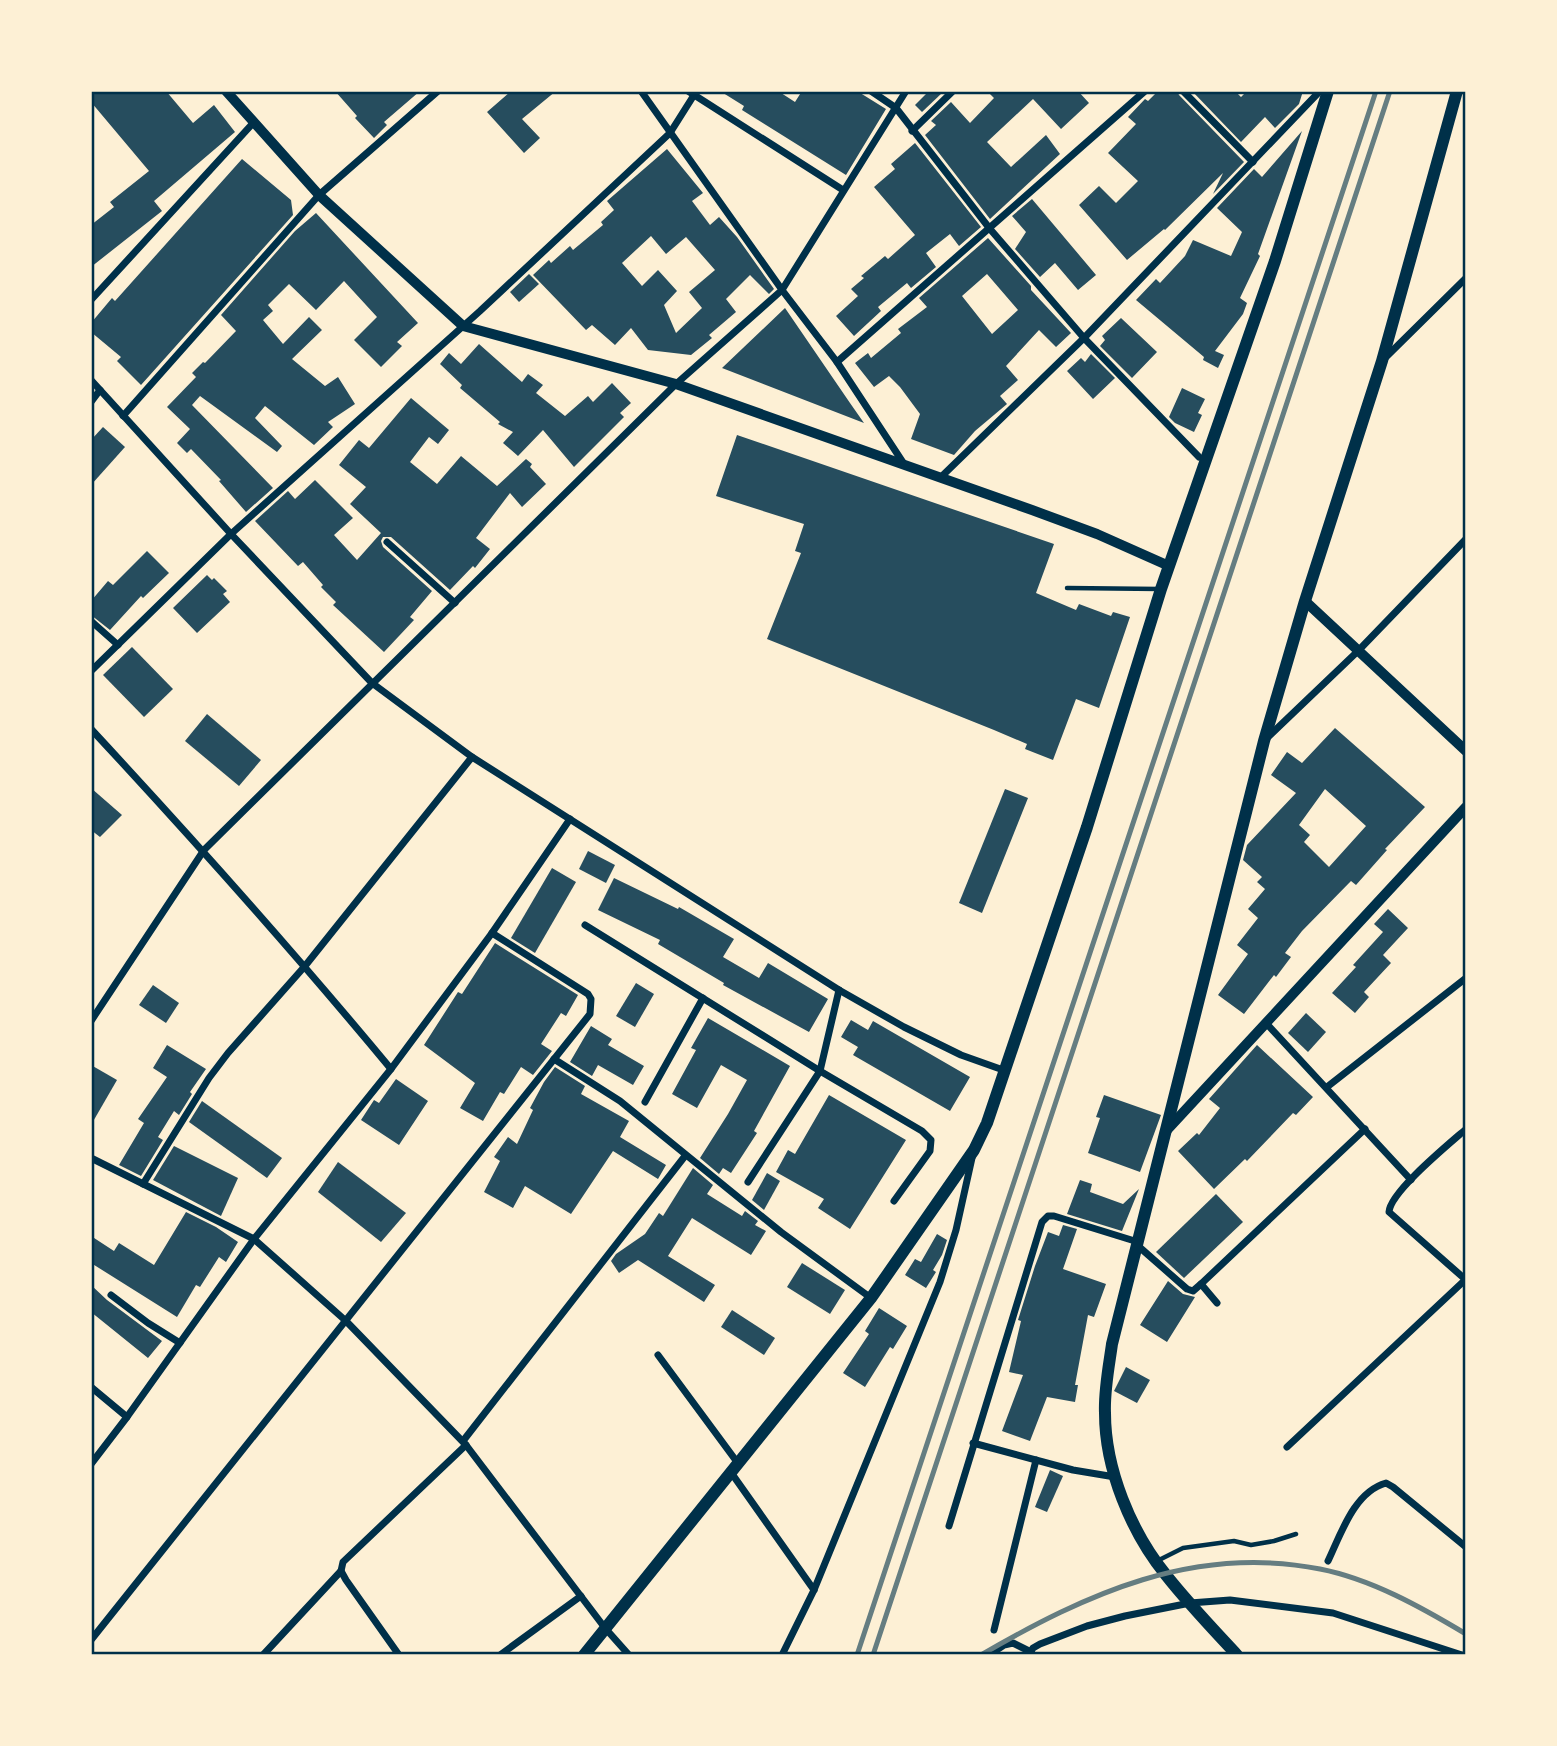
<svg xmlns="http://www.w3.org/2000/svg" width="1557" height="1746" font-family="'Roboto Condensed',sans-serif">
  <style>
    .building { fill: #264d5e; fill-rule: evenodd }
    .lines { fill: none; stroke-linecap: round; stroke-linejoin: round }
    .service { stroke: #003049; stroke-width: 4.5 }
    .minor { stroke: #003049; stroke-width: 7 }
    .tertiary { stroke: #003049; stroke-width: 10 }
    .secondary { stroke: #003049; stroke-width: 12 }
    .rail { stroke: #657d81; stroke-width: 5 }
    .neatline { fill: none; stroke: #003049; stroke-width: 2.5 }
  </style>
  <rect width="100%" height="100%" fill="#fdf0d5"/>
  <!-- building -->
  <g class="building">
    <path d="M91,91H166L193,123L214,105L235,132L154,201L162,211L91,267V225L114,207L110,202L149,171L91,102Z"/>
    <path d="M335,91H420L384,122L387,125L374,138L355,118L357,116Z"/>
    <path d="M511,91H556L522,119L540,138L524,153L487,112Z"/>
    <path d="M720,91H778L795,102L802,91H857L886,109L846,175L742,110L744,106Z"/>
    <path d="M929,91L942,93L922,112L915,105Z"/>
    <path d="M987,91H1078L1089,103L1061,129L1033,99L987,142L1011,167L1046,135L1060,154L990,219L925,135L936,125L931,121L951,102L970,123L994,98Z"/>
    <path d="M1158,91H1177L1179,95L1244,162L1213,194L1223,173L1165,230L1164,229L1127,260L1079,205L1099,186L1116,203L1138,181L1108,153L1136,124L1128,117L1145,99L1148,101Z"/>
    <path d="M1192,91H1235L1241,97L1247,91H1303L1299,104L1275,128L1265,117L1241,142Z"/>
    <path d="M1302,131L1258,254L1260,256L1240,298L1247,303L1243,314L1215,351L1224,355L1218,368L1203,360L1204,357L1136,300L1156,279L1160,283L1185,256L1193,240L1231,256L1242,232L1217,208L1254,169L1262,177Z"/>
    <path d="M915,143L981,227L959,246L950,234L926,253L936,267L911,288L907,283L878,307L881,311L854,336L836,316L858,296L851,289L864,278L861,276L885,256L888,259L915,235L874,187L895,169L891,164Z"/>
    <path d="M667,149L703,193L692,201L710,225L719,217L737,237L774,289L769,294L750,275L726,299L736,312L709,335L712,338L691,355L648,350L631,328L615,345L592,325L586,330L533,275L549,260L551,263L570,246L573,250L603,225L601,222L614,210L607,201ZM651,236L666,254L686,237L715,270L689,292L702,308L676,333L664,305L677,291L658,270L642,286L622,263Z"/>
    <path d="M242,159L291,200L293,215L141,385L117,361L121,357L91,332V323L112,298L115,301Z"/>
    <path d="M1032,199L1096,275L1078,290L1055,263L1040,277L1015,249L1026,232L1012,216Z"/>
    <path d="M316,213L418,323L397,342L402,346L381,367L354,340L377,317L344,281L316,310L289,284L268,305L273,311L263,320L283,344L309,317L322,330L292,359L325,386L338,377L355,404L328,422L333,427L314,445L265,406L255,418L282,446L277,452L200,396L192,405L273,488L246,512L219,481L221,480L191,449L187,453L177,443L190,429L167,407L196,377L192,373L203,362L205,363L236,331L221,315L295,231Z"/>
    <path d="M988,238L1031,286V290L1071,333L1056,347L1039,330L1006,366L1018,380L1000,396L1007,404L975,431L954,455L911,439L920,414L900,387L889,376L874,387L855,363L868,353L871,358L901,333L898,329L927,307L919,298ZM987,274L1018,310L992,334L962,296Z"/>
    <path d="M529,274L539,284L519,302L510,292Z"/>
    <path d="M785,308L850,403L864,423L722,368Z"/>
    <path d="M1121,318L1157,352L1132,378L1100,346L1105,340L1102,336Z"/>
    <path d="M479,344L522,382L528,374L543,385L536,393L565,416L588,396L593,402L612,383L631,403L620,413L624,417L574,467L543,430L518,456L503,443L513,432L498,424L500,422L460,388L462,385L440,364L449,353L461,364Z"/>
    <path d="M1091,354L1115,378L1093,399L1067,371L1081,358L1085,362Z"/>
    <path d="M1182,388L1205,399L1198,413L1202,415L1194,432L1175,423L1169,417Z"/>
    <path d="M411,398L449,430L438,444L429,437L410,462L437,484L461,456L497,486L526,459L532,464L530,467L546,484L522,507L510,493L476,538L490,549L475,568L473,566L450,590L391,537H383L381,541L383,547L432,591L410,617L414,620L384,652L333,605L336,602L321,587L323,585L303,562L298,566L255,521L288,491L295,499L315,480L353,518L334,535L357,560L381,533L350,504L366,487L339,465L359,440L369,448Z"/>
    <path d="M103,427L125,447L91,485V440Z"/>
    <path d="M737,435L1054,544L1036,593L1076,610L1079,604L1111,616L1113,612L1130,617L1099,708L1076,699L1053,760L1025,749L1027,744L994,730L767,639L801,553L795,551L804,524L716,496Z"/>
    <path d="M147,551L169,573L143,598L141,596L110,630L91,615V601L108,581L113,585Z"/>
    <path d="M207,575L212,580L214,578L227,591L223,594L230,602L197,633L173,608Z"/>
    <path d="M132,647L173,689L144,717L103,675Z"/>
    <path d="M207,714L261,760L239,786L185,741Z"/>
    <path d="M1335,728L1425,807L1385,849L1387,850L1356,885L1351,881L1302,931L1285,953L1291,957L1276,977L1274,975L1244,1014L1218,995L1248,954L1237,945L1258,918L1248,909L1265,889L1257,882L1262,877L1243,860L1247,845L1296,793L1271,775L1287,752L1302,763ZM1325,789L1366,826L1329,867L1304,842L1310,835L1299,825Z"/>
    <path d="M91,788L122,815L100,837L91,830Z"/>
    <path d="M1005,789L1028,798L982,913L959,903Z"/>
    <path d="M588,851L615,865L606,883L579,869Z"/>
    <path d="M552,868L576,882L535,953L511,938Z"/>
    <path d="M614,878L678,909L679,907L734,939L723,957L759,978L768,963L828,999L809,1032L723,985L724,983L658,944L660,940L598,910Z"/>
    <path d="M1388,909L1408,928L1383,955L1391,963L1364,992L1369,997L1355,1013L1332,993L1356,967L1353,965L1383,932L1374,924Z"/>
    <path d="M495,943L578,995L566,1016L561,1013L541,1044L552,1051L533,1075L521,1067L504,1094L500,1092L483,1121L460,1108L475,1083L424,1045L458,992L462,994Z"/>
    <path d="M636,983L654,994L635,1027L616,1016Z"/>
    <path d="M153,985L179,1003L166,1023L139,1005Z"/>
    <path d="M1306,1013L1326,1032L1308,1052L1288,1033Z"/>
    <path d="M708,1018L790,1066L754,1131L757,1133L731,1173L723,1168L719,1174L700,1158L728,1114L747,1080L721,1065L697,1108L672,1094L696,1050L691,1048Z"/>
    <path d="M851,1020L868,1030L873,1021L970,1077L950,1111L853,1055L858,1047L841,1037Z"/>
    <path d="M591,1026L612,1039L608,1045L644,1066L633,1085L598,1065L592,1076L570,1062Z"/>
    <path d="M167,1045L206,1069L190,1092L192,1094L179,1115L174,1111L158,1137L163,1140L141,1176L119,1165L144,1123L138,1119L167,1077L153,1068Z"/>
    <path d="M1257,1045L1313,1097L1296,1115L1293,1113L1247,1161L1245,1159L1214,1189L1178,1151L1197,1133L1199,1135L1220,1108L1209,1099Z"/>
    <path d="M91,1065L117,1080L91,1125Z"/>
    <path d="M555,1067L585,1086L581,1094L629,1121L620,1137L666,1165L658,1179L613,1151L571,1214L525,1186L513,1208L484,1192L500,1161L494,1157L508,1137L517,1144L533,1110L530,1108L544,1082Z"/>
    <path d="M396,1079L428,1101L399,1145L361,1120L374,1100L379,1103Z"/>
    <path d="M829,1095L906,1140L850,1229L818,1208L824,1199L776,1172L788,1150L795,1154Z"/>
    <path d="M1104,1095L1161,1115L1140,1172L1088,1153L1100,1118L1096,1117Z"/>
    <path d="M202,1101L282,1158L267,1178L189,1122Z"/>
    <path d="M174,1146L238,1178L221,1216L153,1180Z"/>
    <path d="M338,1162L406,1213L381,1242L318,1192Z"/>
    <path d="M693,1168L713,1185L707,1194L742,1216L745,1211L758,1221L755,1225L766,1231L751,1255L692,1218L668,1256L715,1285L704,1302L638,1260L619,1273L611,1261L616,1254L645,1234L659,1213L663,1216Z"/>
    <path d="M767,1173L780,1181L764,1210L752,1200Z"/>
    <path d="M1080,1180L1092,1184L1090,1192L1123,1204L1139,1189L1122,1231L1067,1214Z"/>
    <path d="M1216,1194L1243,1222L1184,1278L1156,1252Z"/>
    <path d="M186,1212L216,1227L238,1242L226,1262L219,1257L200,1287L196,1285L177,1317L91,1263V1236L114,1251L119,1243L154,1265Z"/>
    <path d="M1063,1225L1077,1229L1063,1269L1106,1284L1094,1317L1088,1315L1075,1385H1078L1075,1402L1047,1397L1030,1441L1002,1431L1023,1375L1009,1372L1021,1321L1018,1320L1035,1266L1048,1232L1059,1236Z"/>
    <path d="M937,1234L947,1240L942,1255L933,1270L936,1272L926,1288L905,1275L915,1259L921,1262Z"/>
    <path d="M802,1263L845,1290L830,1314L787,1287Z"/>
    <path d="M1168,1281L1183,1294L1195,1297L1167,1342L1140,1325Z"/>
    <path d="M91,1285L107,1300L162,1341L148,1358L91,1312Z"/>
    <path d="M879,1308L907,1326L893,1349L890,1347L865,1387L843,1373L869,1334L865,1331Z"/>
    <path d="M732,1310L775,1338L764,1355L721,1327Z"/>
    <path d="M1126,1367L1150,1380L1137,1403L1114,1391Z"/>
    <path d="M1050,1470L1063,1476L1047,1512L1035,1507Z"/>
  </g>
  <g class="lines">
    <!-- service -->
    <g class="service">
      <path d="M1067,588L1160,589"/>
      <path d="M1157,1561L1183,1548L1234,1541L1251,1545L1274,1541L1296,1534"/>
    </g>
    <!-- minor -->
    <g class="minor">
      <path d="M641,91L780,287"/>
      <path d="M688,91L843,190"/>
      <path d="M871,91L896,108L990,229L1084,338L1199,457"/>
      <path d="M1183,91L1253,162"/>
      <path d="M912,131L953,91"/>
      <path d="M782,290L837,362L904,464"/>
      <path d="M91,300L254,122"/>
      <path d="M1384,359L1466,278"/>
      <path d="M837,362L1145,91"/>
      <path d="M91,380L231,534L372,683L472,757L839,990L904,1027L961,1055L1006,1071"/>
      <path d="M91,402L100,390"/>
      <path d="M123,416L319,195L438,91"/>
      <path d="M940,478L1084,338L1320,91"/>
      <path d="M387,542L455,603"/>
      <path d="M91,621L118,645"/>
      <path d="M91,671L231,534L480,311L670,133L694,95"/>
      <path d="M91,729C194,840 294,952 391,1069"/>
      <path d="M1267,738L1358,651L1466,539"/>
      <path d="M585,925L820,1071L922,1131L931,1140L930,1151L894,1201"/>
      <path d="M91,1021L204,850L676,384L782,290L906,91"/>
      <path d="M1266,1023L1411,1180"/>
      <path d="M554,1059L620,1101L781,1232L871,1298"/>
      <path d="M1327,1087L1466,978"/>
      <path d="M645,1102L703,998"/>
      <path d="M1466,1129C1449,1144 1390,1192 1389,1212L1466,1280"/>
      <path d="M91,1158L254,1239L346,1321L466,1445L605,1628L629,1655"/>
      <path d="M748,1182L820,1071L839,990"/>
      <path d="M143,1184L209,1078L228,1053L305,966L472,757"/>
      <path d="M1137,1245L1187,1289L1193,1291L1201,1284"/>
      <path d="M111,1295L148,1323L180,1343"/>
      <path d="M1217,1303L1201,1284L1365,1129"/>
      <path d="M658,1355L737,1462"/>
      <path d="M91,1387L127,1417"/>
      <path d="M463,1441L685,1156"/>
      <path d="M973,1443L1073,1470L1115,1477"/>
      <path d="M1287,1447L1465,1280"/>
      <path d="M91,1464L127,1417L254,1239L391,1069L492,933L570,819"/>
      <path d="M730,1471L814,1590"/>
      <path d="M949,1526L1042,1222L1048,1216H1054L1138,1242"/>
      <path d="M1328,1561C1341,1534 1354,1492 1386,1483L1393,1487L1466,1547"/>
      <path d="M994,1630L1036,1460"/>
      <path d="M91,1640L590,1014L591,999L588,994L492,933"/>
      <path d="M263,1655L341,1571"/>
      <path d="M399,1655L346,1580L341,1571L343,1562L466,1445"/>
      <path d="M500,1655L581,1596"/>
      <path d="M782,1655L814,1590L940,1282L956,1230L972,1158"/>
      <path d="M989,1655L1004,1645L1013,1643L1031,1652"/>
      <path d="M1029,1655L1033,1648L1040,1644L1087,1626L1125,1616L1190,1603L1230,1600L1333,1613L1462,1655"/>
    </g>
    <!-- tertiary -->
    <g class="tertiary">
      <path d="M226,91L319,195L463,326L676,384L1032,510L1097,534L1169,566"/>
      <path d="M1305,601L1466,751"/>
      <path d="M1166,1131L1466,807"/>
    </g>
    <!-- secondary -->
    <g class="secondary">
      <path d="M584,1655L871,1298L974,1150L987,1123L1087,827L1161,589L1275,261L1328,91"/>
      <path d="M1237,1655C1213,1629 1188,1603 1166,1575C1131,1532 1105,1469 1105,1413C1104,1390 1109,1366 1112,1344L1264,741L1305,601L1382,361L1457,91"/>
    </g>
    <!-- rail -->
    <g class="rail">
      <path d="M857,1655L1376,91"/>
      <path d="M873,1655L1390,91"/>
      <path d="M981,1655C1086,1594 1194,1544 1320,1569C1371,1579 1421,1607 1466,1634"/>
    </g>
  </g>
  <!-- border -->
  <rect width="1557" height="1746" fill="none" stroke="#fdf0d5" stroke-width="186"/>
  <rect x="93" y="93" width="1371" height="1560" class="neatline"/>
</svg>
